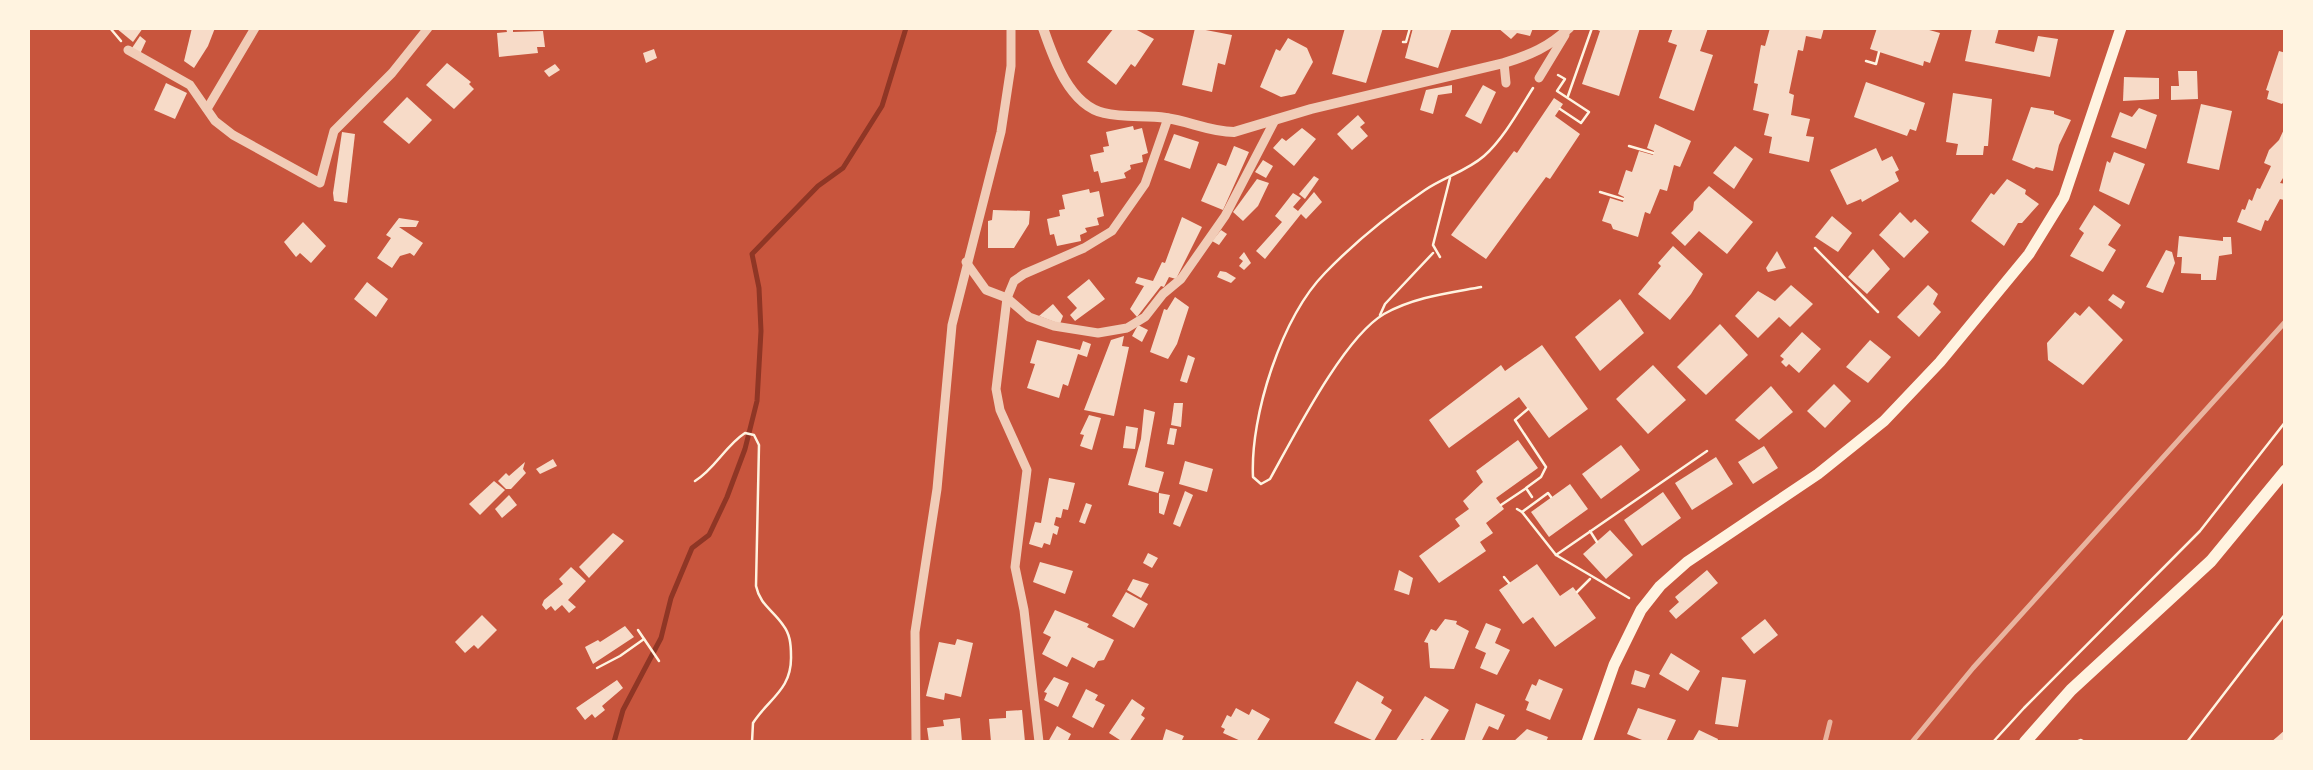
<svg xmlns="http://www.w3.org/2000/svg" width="2313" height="770" font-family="Jost,sans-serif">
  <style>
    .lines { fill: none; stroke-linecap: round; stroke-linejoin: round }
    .stream { stroke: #8f3625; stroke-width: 5 }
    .building { fill: #f7dbc8 }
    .path { stroke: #fff3e0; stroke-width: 2.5 }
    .minor { stroke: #f1ccb7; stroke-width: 9 }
    .tertiary { stroke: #f1ccb7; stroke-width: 10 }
    .secondary { stroke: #fff3e0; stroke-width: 11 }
    .primary { stroke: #fff3e0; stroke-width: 12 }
    .rail { stroke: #e9b49f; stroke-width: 5 }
  </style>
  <rect width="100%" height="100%" fill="#c8553d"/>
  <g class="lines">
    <!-- stream -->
    <path class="stream" d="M614,742L623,710L661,638L671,598L692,548L709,535L727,497L745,449L757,401L761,331L759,288L752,254L818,186L843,168L882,106L906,28"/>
  </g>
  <!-- building -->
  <g class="building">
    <path d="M116,28H143L133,42Z"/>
    <path d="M192,28H215L208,46L194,68L184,61Z"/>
    <path d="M506,28H513V32L543,31L545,47H537L538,53L499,57L497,33L507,32Z"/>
    <path d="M1114,28H1133L1154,39L1135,67L1131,64L1116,85L1087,62Z"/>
    <path d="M1195,28L1232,35L1225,65L1218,63L1212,92L1182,85Z"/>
    <path d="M1345,28H1383L1366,83L1332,74Z"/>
    <path d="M1413,28H1452L1438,68L1405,58Z"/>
    <path d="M1498,28H1533L1530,36L1517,33L1511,39Z"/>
    <path d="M1593,28H1640L1619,96L1582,84L1600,31Z"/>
    <path d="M1673,28H1708L1700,51L1713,55L1694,111L1659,98L1677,45L1668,42Z"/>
    <path d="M1770,28H1824L1821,39L1806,36L1803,51L1798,50L1789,93L1794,95L1791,115L1810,119L1806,136L1814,137L1809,162L1769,153L1772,137L1764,135L1769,114L1753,110L1758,84L1754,83L1761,45L1765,46Z"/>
    <path d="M1877,28H1922L1940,33L1930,63L1924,61L1923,66L1870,49Z"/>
    <path d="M1972,28H1999L1995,43L2034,52L2038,36L2058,39L2050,77L1965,61Z"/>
    <path d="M140,36L146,41L140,54L132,48Z"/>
    <path d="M1288,38L1307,48L1313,62L1295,94L1281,97L1260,87L1276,49L1280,51Z"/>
    <path d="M654,49L657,58L646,63L643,53Z"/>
    <path d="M2279,51L2286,53V99L2282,104L2267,99L2269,91L2266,90Z"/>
    <path d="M447,63L471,82L469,84L474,89L454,109L426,85Z"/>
    <path d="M555,64L560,70L549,77L544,71Z"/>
    <path d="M2178,71H2197L2198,99L2171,100V86H2179Z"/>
    <path d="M2124,77L2159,78V99L2123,101Z"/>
    <path d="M1866,82L1925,103L1916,131L1910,129L1907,136L1854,117Z"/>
    <path d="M166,83L187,93L175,119L154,110Z"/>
    <path d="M1452,85V93L1438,95L1433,114L1420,110L1426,90Z"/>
    <path d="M1483,85L1496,92L1481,124L1465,116Z"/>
    <path d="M1953,93L1992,99L1988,146H1984L1983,155H1956L1958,144L1946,142Z"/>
    <path d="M407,97L432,120L409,144L383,122Z"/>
    <path d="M1554,98L1563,104L1555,116L1580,134L1550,179L1546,177L1486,259L1451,235L1514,151L1517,153Z"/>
    <path d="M2201,104L2232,111L2219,170L2187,163Z"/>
    <path d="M2031,107L2054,111V114L2071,120L2059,145L2053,171L2036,167L2034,169L2012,160Z"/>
    <path d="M2139,108L2157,115L2146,149L2111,137L2120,112L2132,117Z"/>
    <path d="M1358,115L1365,123L1360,127L1368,136L1352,150L1337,134Z"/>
    <path d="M1655,124L1691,141L1680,167L1674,165L1667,191L1660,189L1650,214L1645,212L1638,237L1613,229L1611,224L1602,221L1610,198L1623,202L1624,197L1618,194L1626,170L1632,172L1639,151L1653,155L1654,151L1647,148Z"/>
    <path d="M2286,125V173L2280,183L2286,184V196L2284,200L2280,199L2268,221L2265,220L2261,231L2237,222L2242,209L2245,210L2249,199L2252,201L2257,188L2260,189L2271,166L2264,163L2269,150L2279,140Z"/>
    <path d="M1133,126L1134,130L1142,128L1148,153L1142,155L1143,162L1130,165L1131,169L1124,173L1126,178L1101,183L1098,171L1094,172L1090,155L1104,152L1103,147L1109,146L1106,132Z"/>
    <path d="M1302,128L1316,139L1294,166L1273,148L1282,138L1286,141Z"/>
    <path d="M342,132L355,134L347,203L334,201L333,193Z"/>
    <path d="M1174,134L1199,142L1190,169L1164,160Z"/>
    <path d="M1234,146L1249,152L1223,210L1201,201L1218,163L1226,166Z"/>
    <path d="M1735,146L1753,159L1734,189L1713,173Z"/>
    <path d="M1876,148L1882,161L1892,156L1899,170L1895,172L1899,181L1862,202L1861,199L1847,205L1830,170Z"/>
    <path d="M2114,152L2145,164L2129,205L2099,191L2107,161L2110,163Z"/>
    <path d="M1263,160L1273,166L1266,178L1255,172Z"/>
    <path d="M1314,176L1319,179L1305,199L1299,194Z"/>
    <path d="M1257,179L1269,183L1258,206L1243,221L1233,212Z"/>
    <path d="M2007,179L2026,190L2025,194L2039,204L2022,223H2018L2004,246L1971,221L1991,193L1994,195Z"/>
    <path d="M1709,186L1753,222L1727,254L1699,231L1685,246L1671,233L1693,210L1694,202Z"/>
    <path d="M1089,189L1090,193L1099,191L1104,216L1097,218L1099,225L1085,228L1087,232L1080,235L1081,241L1057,246L1054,234L1050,235L1047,219L1060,216L1059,210L1065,209L1062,195Z"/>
    <path d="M1314,192L1322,202L1306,219L1301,214L1265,259L1256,251L1282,222L1275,216L1293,193L1301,198L1293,207L1298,211Z"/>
    <path d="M2094,205L2121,225L2108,245L2116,250L2103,272L2070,256L2084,233L2079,229Z"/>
    <path d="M993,210L1030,211L1029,224L1014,248H988V221L992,220Z"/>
    <path d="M1900,212L1911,223L1915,219L1929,232L1904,258L1879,235Z"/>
    <path d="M1832,216L1852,233L1838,252L1815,237Z"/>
    <path d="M1182,217L1202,227L1176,279L1169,277L1164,287L1161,286L1137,317L1130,309L1144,286L1135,283L1138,277L1153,281L1162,262L1165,263Z"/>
    <path d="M399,218L419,221L416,227H399L423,243L414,256L410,253L400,256L392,268L377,258L391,238L386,235Z"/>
    <path d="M303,222L326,246L311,263L300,253L296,257L284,242Z"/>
    <path d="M1221,230L1227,234L1219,245L1212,241Z"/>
    <path d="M2179,236L2223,241V237H2231L2232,254L2219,256L2216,280H2201V274L2181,273L2182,257H2177Z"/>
    <path d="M1673,246L1703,274L1691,294L1670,320L1638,294L1661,266L1658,263Z"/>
    <path d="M1873,249L1890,269L1867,294L1848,277Z"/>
    <path d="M2166,250L2172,252L2175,263L2163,293L2146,287Z"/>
    <path d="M1777,251L1786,268L1768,272L1766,268Z"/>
    <path d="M1244,252L1251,263L1244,270L1239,266L1243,261L1239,258Z"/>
    <path d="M1220,271L1226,272L1236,278L1231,283L1217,277Z"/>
    <path d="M1089,279L1105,299L1075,321L1070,315L1077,308L1067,297Z"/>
    <path d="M367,282L388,299L376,317L354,299Z"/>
    <path d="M1791,285L1813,304L1790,327L1779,317L1758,338L1735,316L1758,291L1775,301Z"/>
    <path d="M1928,285L1938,294L1933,304L1941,312L1919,337L1897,317Z"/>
    <path d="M2113,294L2125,302L2121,309L2108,300Z"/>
    <path d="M1175,297L1189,307L1177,344L1168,359L1150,352L1164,309L1167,310Z"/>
    <path d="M1620,299L1644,333L1600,371L1575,337Z"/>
    <path d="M1053,304L1063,316L1060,324L1039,316Z"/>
    <path d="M2089,306L2123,340L2083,385L2048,360L2047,343L2075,312L2080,316Z"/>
    <path d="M1720,324L1748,355L1706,395L1677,367Z"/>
    <path d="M1138,325L1148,330L1142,342L1132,336Z"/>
    <path d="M1802,332L1821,349L1799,373L1789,364L1786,367L1781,362L1784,359L1780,356Z"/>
    <path d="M1124,336L1122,346L1129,347L1114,416L1084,410L1111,340Z"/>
    <path d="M1037,340L1080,350L1083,341L1091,344L1087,357L1078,354L1068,386L1063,384L1059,398L1027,388L1035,364L1030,363Z"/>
    <path d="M1870,340L1891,357L1868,383L1846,367Z"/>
    <path d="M1542,345L1588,409L1549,438L1519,397L1449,448L1429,420L1501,365L1505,371Z"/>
    <path d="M1188,355L1195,358L1187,383L1180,381Z"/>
    <path d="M1653,365L1686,400L1648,434L1616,399Z"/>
    <path d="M1834,384L1851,401L1825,428L1807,411Z"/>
    <path d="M1771,386L1793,412L1759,440L1735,420Z"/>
    <path d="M1174,403H1183L1181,427L1171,425Z"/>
    <path d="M1144,409L1155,412L1145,467L1164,472L1158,493L1128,485L1141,439Z"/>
    <path d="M1089,415L1101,418L1092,450L1080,446L1084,435L1080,434Z"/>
    <path d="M1126,426L1138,428L1135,449L1123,448Z"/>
    <path d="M1170,428L1177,429L1174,445L1167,444Z"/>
    <path d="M1518,440L1538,468L1496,498L1504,509L1486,523L1493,533L1480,542L1486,551L1439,583L1419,556L1460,526L1455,519L1469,509L1463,501L1483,482L1476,471Z"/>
    <path d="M1621,445L1640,470L1601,499L1582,474Z"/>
    <path d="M1764,446L1778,468L1753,484L1738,462Z"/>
    <path d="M1716,457L1733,484L1692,510L1675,483Z"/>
    <path d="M553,459L557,466L540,474L536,469Z"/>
    <path d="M1185,461L1213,469L1207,492L1179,484Z"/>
    <path d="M525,462L523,469L526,473L511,489H506L498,481L506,473L509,476Z"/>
    <path d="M1049,478L1075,483L1068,510L1063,509L1061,518L1056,517L1054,525L1059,527L1057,535L1053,533L1050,545L1044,543L1042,548L1029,544L1035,522L1041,523Z"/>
    <path d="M494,481L505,490L480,515L469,504Z"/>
    <path d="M1570,484L1588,509L1549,537L1531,512Z"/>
    <path d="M1185,491L1193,495L1180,527L1173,524Z"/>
    <path d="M1663,492L1681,518L1642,546L1624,520Z"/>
    <path d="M1159,493L1170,495L1164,515L1159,513Z"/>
    <path d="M509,495L517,505L502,518L495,509Z"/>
    <path d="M1086,503L1092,505L1085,524L1079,522Z"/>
    <path d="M1610,530L1633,555L1606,579L1583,554Z"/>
    <path d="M613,533L624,541L589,578L579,567Z"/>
    <path d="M1148,553L1158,558L1152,568L1143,563Z"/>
    <path d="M1040,562L1073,571L1065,594L1033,582Z"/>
    <path d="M1537,564L1560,596L1573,587L1596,618L1555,647L1533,617L1523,624L1499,590Z"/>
    <path d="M571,567L586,581L568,600L576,607L569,613L562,605L555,611L551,606L546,610L542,605L544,600L563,584L559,579Z"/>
    <path d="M1399,570L1413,578L1409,595L1394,590Z"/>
    <path d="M1707,570L1718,583L1676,619L1669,611L1679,602L1675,597Z"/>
    <path d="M1133,579L1149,584L1141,598L1127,590Z"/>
    <path d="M1126,592L1148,604L1134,628L1112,616Z"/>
    <path d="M1055,610L1089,624L1087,627L1114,640L1104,660L1098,661L1094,668L1072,657L1067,667L1042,654L1051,637L1043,633Z"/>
    <path d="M482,615L497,630L478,649L474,645L465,653L455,642Z"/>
    <path d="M1445,619L1457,621L1456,624L1469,631L1454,669L1430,668L1428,643L1424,642L1431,629L1436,631Z"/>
    <path d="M1765,619L1778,635L1754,654L1741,638Z"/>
    <path d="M1486,623L1501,629L1495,643L1510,650L1497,675L1480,668L1486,653L1475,648Z"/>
    <path d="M625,626L634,637L593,664L585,647L598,640L600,642Z"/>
    <path d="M957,639L973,643L961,697L945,693L944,700L926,696L939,642L955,645Z"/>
    <path d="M1671,653L1700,671L1688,691L1659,674Z"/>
    <path d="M1635,670L1650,675L1645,688L1631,684Z"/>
    <path d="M1054,677L1069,683L1058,707L1044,700L1047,693L1044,692Z"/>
    <path d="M1722,677L1746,680L1738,727L1715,724Z"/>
    <path d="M1539,679L1563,689L1550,720L1526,710L1529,702L1525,700L1532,684L1536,686Z"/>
    <path d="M617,680L623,688L602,706L605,710L595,718L592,714L585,720L576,708Z"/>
    <path d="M1357,681L1384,697L1381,703L1392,710L1374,741L1334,723Z"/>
    <path d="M1086,689L1098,695L1095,700L1105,705L1093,728L1072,717Z"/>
    <path d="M1425,696L1449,710L1429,742L1422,739L1419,742L1406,740L1395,742Z"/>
    <path d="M1132,699L1145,708L1141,715L1145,718L1129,742H1123L1109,733Z"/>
    <path d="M1476,703L1505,715L1498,730L1489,726L1481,742H1464Z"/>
    <path d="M1236,708L1249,715L1252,709L1270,719L1256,742H1243L1223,733L1225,729L1221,727L1227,715L1231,717Z"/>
    <path d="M1638,708L1676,720L1666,742H1647L1627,734Z"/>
    <path d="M1022,710L1025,742H991L989,719L1006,718V711Z"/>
    <path d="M960,718L962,742H929L927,728L944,726L943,720Z"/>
    <path d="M1057,726L1071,734L1067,742H1048Z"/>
    <path d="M1166,729L1184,736L1181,742H1162Z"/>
    <path d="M1527,729L1548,737L1546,742H1513Z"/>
    <path d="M2286,729V742H2271L2277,737Z"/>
    <path d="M1699,730L1718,739L1717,742H1692Z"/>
  </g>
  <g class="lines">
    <!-- path -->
    <g class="path">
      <path d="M110,28L121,41"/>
      <path d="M1403,42H1406L1410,28H1413"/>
      <path d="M1866,61L1876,64L1879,52"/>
      <path d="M1558,75L1565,79L1557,91L1589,112L1581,123L1560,109"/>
      <path d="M1568,96L1592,28"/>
      <path d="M1629,146L1653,153"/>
      <path d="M1600,192L1623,199"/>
      <path d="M1815,248L1878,312"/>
      <path d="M1440,257L1433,245L1450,178"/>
      <path d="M1481,287C1449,293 1414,297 1384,314C1343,338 1294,436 1270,479L1261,484L1253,477C1250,415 1282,317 1325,273C1354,243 1391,213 1425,190C1444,177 1467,171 1484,156C1504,138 1519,110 1533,88"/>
      <path d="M1380,315L1385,304L1433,253"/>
      <path d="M1528,409L1515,420L1546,467L1541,477L1526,488L1532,497"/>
      <path d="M695,481C715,469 725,446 745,433L754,435L759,445L756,586C760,605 773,610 783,625C790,634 791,644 791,656C792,690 768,699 753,723L752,742"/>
      <path d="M1501,505L1525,489"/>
      <path d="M1517,509L1522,512L1548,493L1551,497"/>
      <path d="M1522,512L1556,555L1629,598"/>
      <path d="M1590,531L1597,542"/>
      <path d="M1556,555L1707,451"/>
      <path d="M1504,577L1509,583"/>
      <path d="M1577,592L1590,579"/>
      <path d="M638,630L659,661"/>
      <path d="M597,668L620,656L644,639"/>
      <path d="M1993,742L2024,708L2200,531L2286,421"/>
      <path d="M2076,742L2081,740L2085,742"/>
      <path d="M2187,742L2286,613"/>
    </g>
    <!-- minor -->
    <g class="minor">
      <path d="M128,50L190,85L215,121L233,135L320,183L334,131L392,73L428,28"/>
      <path d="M1504,63L1506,83"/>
      <path d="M1539,78L1565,35"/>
      <path d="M207,109L255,28"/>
      <path d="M966,262L986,290L1007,298L1029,317L1054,326L1098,333L1127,328L1145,317L1163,294L1181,279L1225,216L1275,120"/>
      <path d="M916,742L915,632L937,489L952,325L1001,132L1011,66V28"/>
      <path d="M1039,742L1024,610L1015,567L1027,470L1000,410L996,389L1007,298L1014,281L1024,274L1084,248L1112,231L1145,184L1168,118"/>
    </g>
    <!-- tertiary -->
    <path class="tertiary" d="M1043,28C1053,57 1069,105 1104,113C1124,118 1145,115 1166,118C1189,121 1210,132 1234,132L1311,109L1504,63C1530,55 1549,47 1569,28"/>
    <!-- secondary -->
    <path class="secondary" d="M1587,742L1614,665L1641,610L1660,586L1687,562L1818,474L1884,421L1940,362L2029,254L2064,197L2121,28"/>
    <!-- primary -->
    <path class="primary" d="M2025,742L2071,690L2211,561L2286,470"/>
    <!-- rail -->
    <g class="rail">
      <path d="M1825,742L1830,722"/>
      <path d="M1912,742L1973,668L2286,321"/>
    </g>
  </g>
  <!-- border -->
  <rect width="2313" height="770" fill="none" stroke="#fff3e0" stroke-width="60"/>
</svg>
